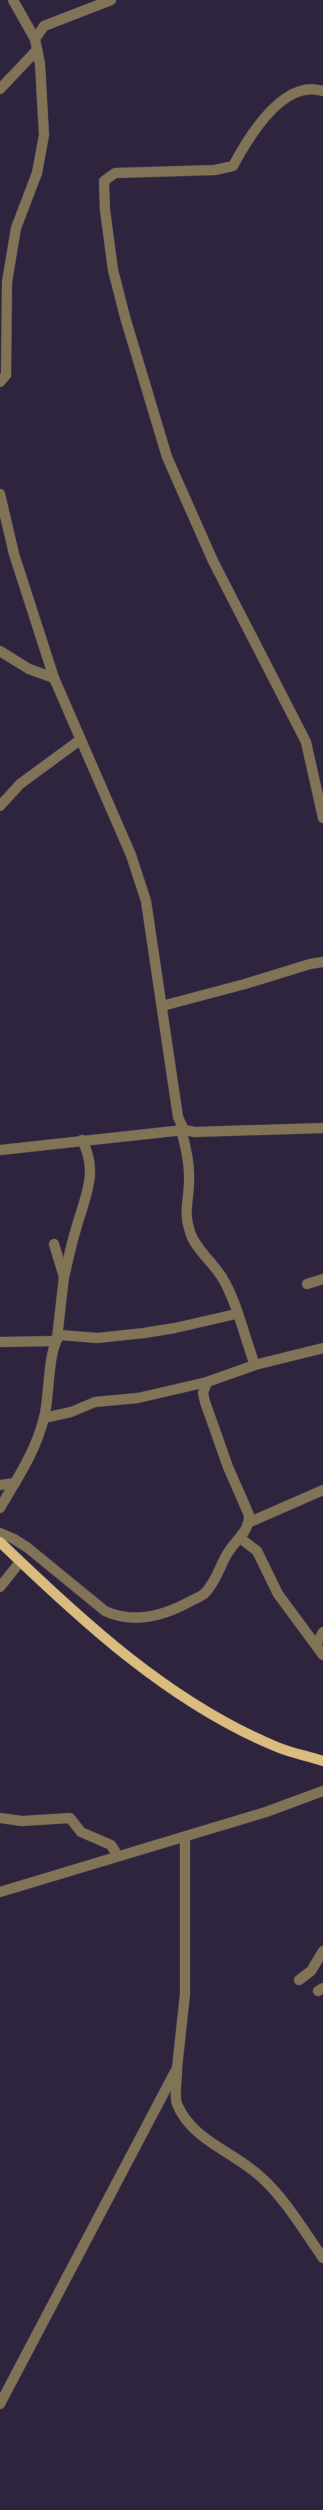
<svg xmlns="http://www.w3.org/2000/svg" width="323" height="2510" font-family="'PT Sans',sans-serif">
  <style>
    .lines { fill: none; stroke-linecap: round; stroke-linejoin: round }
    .minor-casing { stroke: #493f57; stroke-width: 11 }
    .major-casing { stroke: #493f57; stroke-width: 11 }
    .minor { stroke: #817356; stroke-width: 10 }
    .major { stroke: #d9bc7e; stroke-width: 10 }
  </style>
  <rect width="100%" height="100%" fill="#2f243d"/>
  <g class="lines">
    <!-- minor casing -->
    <g class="minor-casing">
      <g id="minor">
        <path d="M13,0L35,39"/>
        <path d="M0,89L36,51"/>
        <path d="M323,91C283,78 248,138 233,166L215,170L115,173L104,181L105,210L113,270L125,317L167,457L213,561L306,742L323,818"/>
        <path d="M0,382L6,375L7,282L16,228L37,173L44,135L40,64L35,39L44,26L111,0"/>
        <path d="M0,494L14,554L54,678L131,855L146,901L178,1117L184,1130L195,1132L323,1128"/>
        <path d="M0,651L29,669L54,678"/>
        <path d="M0,806L20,784L80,740"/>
        <path d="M162,1006L245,984L310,964L323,962"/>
        <path d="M181,1130C186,1147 190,1163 189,1181C189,1201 183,1211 190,1232C195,1249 214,1263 223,1279C237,1302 245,1339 255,1365"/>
        <path d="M0,1150L184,1130"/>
        <path d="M54,1244L64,1277L57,1338"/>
        <path d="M64,1277C68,1261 71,1245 76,1229C85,1196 99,1173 82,1140"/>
        <path d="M307,1284L323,1279"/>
        <path d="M0,1342L55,1341"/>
        <path d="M44,1418L71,1412L95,1402L138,1398L207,1382L255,1365L323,1348"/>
        <path d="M0,1485L15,1483"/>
        <path d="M0,1508C18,1477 35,1453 44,1418C50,1396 47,1351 60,1335L97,1338L144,1333L175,1328L236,1314"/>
        <path d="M250,1522L323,1490"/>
        <path d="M0,1533L14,1539L28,1548L105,1611C133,1624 163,1616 189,1602C194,1599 201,1597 205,1593C217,1581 220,1564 229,1551C237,1539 250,1530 249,1515L228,1467L205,1402L203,1393L207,1382"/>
        <path d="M240,1538L257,1551L278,1594L323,1655"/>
        <path d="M0,1587L20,1562"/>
        <path d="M316,1645L323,1632"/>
        <path d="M0,1818L22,1821L70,1818L81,1832L111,1845L118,1856"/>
        <path d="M0,1892L266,1812L323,1791"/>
        <path d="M299,1980L311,1971L323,1951"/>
        <path d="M318,1991L323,1988"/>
        <path d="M177,2070C177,2080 174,2095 177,2104C192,2141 235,2152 262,2178C286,2200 304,2231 323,2258"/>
        <path d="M0,2404L177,2068L185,1994V1837"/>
      </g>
    </g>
    <!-- major casing -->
    <g class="major-casing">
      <path id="major" d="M0,1542C82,1621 170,1703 277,1747C291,1753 308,1756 323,1761"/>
    </g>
    <!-- minor -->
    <use href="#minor" class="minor"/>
    <!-- major -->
    <use href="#major" class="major"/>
  </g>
</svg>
